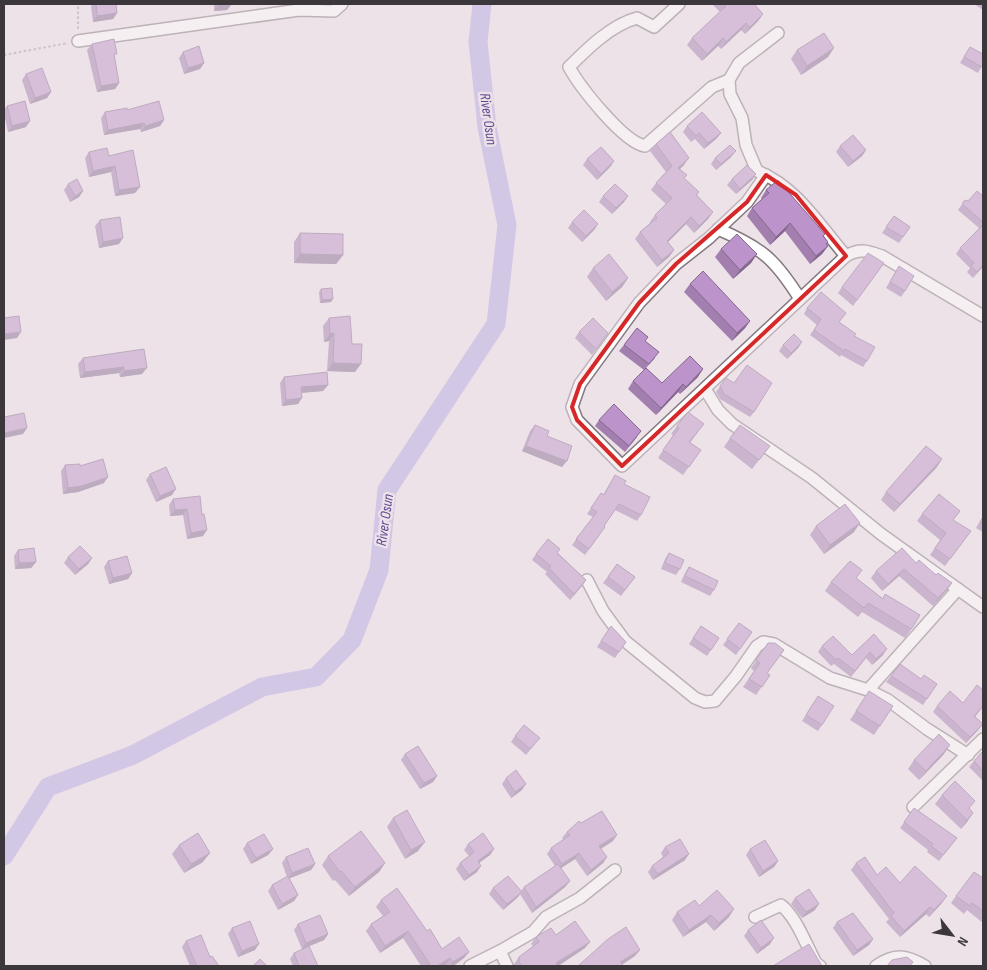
<svg xmlns="http://www.w3.org/2000/svg" width="987" height="970" font-family="'Sofia Sans Condensed',sans-serif">
  <style>
    .lines { fill: none; stroke-linecap: round; stroke-linejoin: round }
    .river { stroke: #b4a6e4; stroke-width: 19 }
    .minor-casing { stroke: #82797f; stroke-width: 14 }
    .path { stroke: #a49ca1; stroke-width: 2; stroke-dasharray: 2.5 2.5; stroke-linecap: butt }
    .minor { stroke: #fff; stroke-width: 11 }
    .wall { fill: #a27faf }
    .shaded-wall { fill: #84688e }
    .building { fill: #bc94cb; stroke: #84688e }
    .marked { fill: none; stroke: #d62828; stroke-width: 4; stroke-linejoin: round }
    .labels { text-anchor: middle; dominant-baseline: central; stroke-width: 5; stroke-linejoin: round; paint-order: stroke }
    .water-label { font-size: 15px; font-style: italic; fill: #5d4792; stroke: #ece2e8 }
  </style>
  <rect width="100%" height="100%" fill="#ece2e8"/>
  <g class="lines">
    <!-- river -->
    <path class="river" d="M4,856L48,787L133,755L262,687L316,677L352,640L379,570L387,490L496,324L507,225L487,127L478,42L482,4"/>
    <!-- minor casing -->
    <g class="minor-casing">
      <g id="minor">
        <path d="M679,4L654,27L637,18C611,25 587,49 569,67C580,87 623,142 645,146L712,87L729,80"/>
        <path d="M778,33L739,63L729,80L730,94L742,118L746,145L757,171C797,187 818,224 846,256"/>
        <path d="M78,41L299,10L334,11L342,4"/>
        <path d="M766,175L747,202L709,238L676,264L639,303L580,384L572,407L577,420L622,466L846,256C860,248 867,251 882,256L983,316"/>
        <path d="M718,229C762,248 775,259 800,299"/>
        <path d="M705,389L718,410L732,424L812,478L881,534L983,607"/>
        <path d="M587,580L603,611L625,641L695,698L705,702L715,701L736,676L757,646L763,642L774,644L830,678L868,690L888,700L927,729L968,755"/>
        <path d="M868,690L958,589"/>
        <path d="M913,807L983,739"/>
        <path d="M755,917L781,905C797,918 806,945 816,963L820,966"/>
        <path d="M500,951L533,932L546,917L580,898L615,870"/>
        <path d="M470,966L500,951L507,966"/>
        <path d="M876,966C895,953 906,955 925,966"/>
      </g>
    </g>
    <!-- path -->
    <g class="path">
      <path d="M78,29V4"/>
      <path d="M4,55L68,43"/>
    </g>
    <!-- minor -->
    <use href="#minor" class="minor"/>
  </g>
  <!-- wall -->
  <g class="wall">
    <path d="M93,4H116L117,13L113,19L93,22L91,6Z"/>
    <path d="M214,4H231L227,10L214,11Z"/>
    <path d="M712,4H754L763,14L758,21L745,34L741,30L721,49L718,46L702,61L687,45L692,38L720,12Z"/>
    <path d="M974,4H983V10Z"/>
    <path d="M92,44L119,83L115,89L97,92L87,50Z"/>
    <path d="M970,47L983,64L978,73L960,63Z"/>
    <path d="M797,50L828,57L801,75L791,59Z"/>
    <path d="M183,52L204,63L200,69L184,74L179,58Z"/>
    <path d="M26,74L51,92L47,98L30,104L22,80Z"/>
    <path d="M7,106L26,127L8,132L4,114V110Z"/>
    <path d="M127,110L164,120L160,126L141,132L140,129L104,135L101,118L105,112Z"/>
    <path d="M687,126L721,133L716,139L704,149L695,139L691,142L683,132Z"/>
    <path d="M656,144L684,165L680,169L684,179L699,192L697,195L713,212L708,219L694,233L686,224L668,242L674,250L669,257L657,267L635,239L640,232L650,223V222L655,215L666,204L651,190L656,183L666,172L650,151Z"/>
    <path d="M840,146L866,150L862,156L848,167L836,152Z"/>
    <path d="M89,152L109,156L135,193L115,196L111,172L89,177L85,158Z"/>
    <path d="M731,157L716,170L711,164L715,158Z"/>
    <path d="M587,159L614,161L610,167L597,180L583,165Z"/>
    <path d="M756,174L752,180L736,194L727,185L732,179Z"/>
    <path d="M68,184L83,191L79,197L70,202L64,190Z"/>
    <path d="M766,190L824,236L828,242L826,245L828,246L822,254L810,264L785,231L770,245L747,216L752,208L762,199L761,198Z"/>
    <path d="M603,196H628L624,202L612,214L599,202Z"/>
    <path d="M983,196V267L973,278L967,272L970,268L956,254L960,248L979,228L958,210L965,200L968,201Z"/>
    <path d="M894,216L910,227L899,243L882,233Z"/>
    <path d="M100,220L119,244L99,248L95,226Z"/>
    <path d="M572,222L598,224L594,230L582,242L568,228Z"/>
    <path d="M300,233L343,255L336,264L294,263V242Z"/>
    <path d="M721,249L757,254L751,263L733,279L715,257Z"/>
    <path d="M884,263L853,306L838,293L842,287Z"/>
    <path d="M899,266L905,291L901,297L886,288Z"/>
    <path d="M593,268L628,278L622,287L606,301L587,277Z"/>
    <path d="M690,284L750,321L745,328L732,341L684,292Z"/>
    <path d="M321,289L331,302L320,303L319,292Z"/>
    <path d="M807,308L839,323L854,336L867,361L863,367L841,355L840,357L810,335L817,325L804,314Z"/>
    <path d="M329,318L355,372L327,371L329,341L324,342L323,326Z"/>
    <path d="M579,332L608,333L592,355L575,338Z"/>
    <path d="M645,341L655,358L646,368L662,383L698,377L680,394L678,392L656,415L628,389L633,381L644,370L619,351L624,345Z"/>
    <path d="M802,342L798,348L787,359L779,351L783,345Z"/>
    <path d="M144,349L142,374L120,377L119,373L80,378L78,364L83,358Z"/>
    <path d="M284,377L328,385L323,391L302,393L298,404L282,406L280,383Z"/>
    <path d="M726,378L754,412L750,417L720,399L716,392Z"/>
    <path d="M599,420L637,437L625,452L595,426Z"/>
    <path d="M535,425L547,436L562,467L522,451L530,431Z"/>
    <path d="M677,426L698,432L690,443L701,450L683,475L658,458L673,435L671,434Z"/>
    <path d="M730,438L764,454L752,469L724,447Z"/>
    <path d="M65,465L80,466L104,483L78,492L63,494L61,471Z"/>
    <path d="M937,467L894,512L881,500L886,492Z"/>
    <path d="M150,474L172,495L156,502L146,480Z"/>
    <path d="M615,475L624,484L641,515L637,521L615,510L604,526L605,527L585,555L572,545L593,517L587,514L601,493L603,495Z"/>
    <path d="M173,499L202,515L203,536L187,539L183,515L170,516L169,505Z"/>
    <path d="M922,514L954,521L971,531L945,566L930,555L940,540L917,521Z"/>
    <path d="M983,516V532L976,528Z"/>
    <path d="M816,526L854,532L824,554L810,535Z"/>
    <path d="M18,550L36,562L31,568L15,569L14,556Z"/>
    <path d="M558,553L586,580L570,600L545,574L547,572L532,560L536,554Z"/>
    <path d="M669,553L680,569L676,575L661,569L665,559Z"/>
    <path d="M68,557L92,558L88,564L75,575L64,563Z"/>
    <path d="M108,561L132,573L128,579L109,584L104,567Z"/>
    <path d="M916,563L952,583L947,590L933,606L899,576L882,591L871,578L876,571Z"/>
    <path d="M617,564L635,577L621,596L603,583Z"/>
    <path d="M689,567L714,590L710,596L681,582L685,573Z"/>
    <path d="M856,578L882,598L920,615L908,634L905,638L862,612L858,617L825,591L831,582Z"/>
    <path d="M739,623L752,632L736,655L723,645Z"/>
    <path d="M611,626L626,642L615,658L597,647Z"/>
    <path d="M701,626L719,638L707,656L689,644Z"/>
    <path d="M874,634L883,655L872,665L866,658L851,677L834,664L831,666L818,652L822,646L852,655Z"/>
    <path d="M768,643L784,650L767,673L770,675L756,695L743,687L754,671L751,668Z"/>
    <path d="M900,664L921,679L937,684L923,705L886,682Z"/>
    <path d="M869,691L880,726L874,735L850,720Z"/>
    <path d="M814,702L822,725L818,731L802,721Z"/>
    <path d="M963,703L983,707L975,717L983,724L978,730L966,743L933,712L937,706Z"/>
    <path d="M515,736L535,744L526,755L511,742Z"/>
    <path d="M983,751V781L969,767L974,761Z"/>
    <path d="M405,754L437,776L433,782L420,789L401,760Z"/>
    <path d="M944,754L919,780L908,769L914,760Z"/>
    <path d="M506,778L522,790L511,798L502,784Z"/>
    <path d="M942,795L970,809L967,822L961,829L935,804Z"/>
    <path d="M914,808L957,838L939,861L927,852L928,850L900,828Z"/>
    <path d="M393,818L418,851L405,859L387,827Z"/>
    <path d="M581,823L613,841L601,849L607,857L603,863L587,876L575,859L561,868L570,881L565,887L532,913L520,894L517,898L503,910L489,894L493,888L521,891L524,887L555,866L547,854L551,848L564,839L562,838L567,832Z"/>
    <path d="M247,843L273,849L268,855L251,864L243,849Z"/>
    <path d="M468,844L494,849L490,855L479,863L477,872L464,881L456,869L460,863L469,856L464,850Z"/>
    <path d="M179,845L203,862L184,873L172,854Z"/>
    <path d="M665,847L685,860L653,880L648,872L652,866L663,857L661,853Z"/>
    <path d="M750,849L778,861L774,867L759,877L746,855Z"/>
    <path d="M328,856L385,863L379,872L349,896L335,880L333,881L322,865Z"/>
    <path d="M286,857L315,864L311,870L289,878L298,895L294,901L278,910L268,891L272,885L287,877L282,863Z"/>
    <path d="M856,863L877,875L900,883L942,903L929,917L926,914L900,937L886,922L889,919L851,870Z"/>
    <path d="M983,878V923L967,910L964,914L951,903L956,896Z"/>
    <path d="M795,898L815,910L802,918L791,904Z"/>
    <path d="M381,900L427,931L442,949L469,952L464,958L453,966H446L445,965L443,966H421L403,938L380,953L366,931L371,924L383,916L376,907Z"/>
    <path d="M699,906L729,917L714,931L706,922L683,937L672,920L677,912Z"/>
    <path d="M837,922L873,939L869,945L853,956L833,928Z"/>
    <path d="M298,924L328,934L324,940L302,949L294,930Z"/>
    <path d="M232,928L255,950L238,957L228,934Z"/>
    <path d="M748,930L770,944L757,954L744,936Z"/>
    <path d="M556,935L585,948L558,966H514V964L519,957L533,946L531,944L536,937Z"/>
    <path d="M186,941L210,957L219,966H190L182,947Z"/>
    <path d="M294,953L318,966H293L290,959Z"/>
  </g>
  <!-- shaded-wall -->
  <g class="shaded-wall">
    <path d="M232,4L227,10L214,11L218,5Z"/>
    <path d="M117,13L113,19L93,22L97,16Z"/>
    <path d="M763,14L758,21L745,34L750,27Z"/>
    <path d="M746,23L741,30L721,49L726,42Z"/>
    <path d="M723,38L718,46L702,61L707,54Z"/>
    <path d="M834,48L828,57L801,75L807,66Z"/>
    <path d="M204,63L200,69L184,74L188,68Z"/>
    <path d="M119,83L115,89L97,92L101,86Z"/>
    <path d="M51,92L47,98L30,104L35,98Z"/>
    <path d="M164,120L160,126L141,132L145,126Z"/>
    <path d="M30,121L26,127L8,132L12,126Z"/>
    <path d="M144,123L140,129L104,135L108,130Z"/>
    <path d="M721,133L716,139L704,149L708,143Z"/>
    <path d="M866,150L862,156L848,167L853,161Z"/>
    <path d="M736,151L731,157L716,170L721,164Z"/>
    <path d="M689,158L684,165L673,175L678,168Z"/>
    <path d="M614,161L610,167L597,180L601,174Z"/>
    <path d="M115,166L111,172L89,177L93,171Z"/>
    <path d="M756,174L752,180L736,194L740,189Z"/>
    <path d="M140,187L135,193L115,196L119,190Z"/>
    <path d="M83,191L79,197L70,202L75,196Z"/>
    <path d="M628,196L624,202L612,214L616,208Z"/>
    <path d="M713,212L708,219L694,233L699,226Z"/>
    <path d="M691,217L686,224L662,248L667,241Z"/>
    <path d="M790,223L785,231L770,245L776,237Z"/>
    <path d="M598,224L594,230L582,242L586,236Z"/>
    <path d="M123,238L119,244L99,248L103,242Z"/>
    <path d="M828,246L822,254L810,264L816,256Z"/>
    <path d="M674,250L669,257L657,267L662,260Z"/>
    <path d="M300,254L343,255L336,264L294,263Z"/>
    <path d="M757,254L751,263L733,279L740,270Z"/>
    <path d="M628,278L622,287L606,301L612,292Z"/>
    <path d="M333,299L331,302L320,303L322,300Z"/>
    <path d="M750,321L745,328L732,341L737,333Z"/>
    <path d="M21,332L17,338L4,340V334Z"/>
    <path d="M334,333L329,341L324,342L330,334Z"/>
    <path d="M802,342L798,348L787,359L791,353Z"/>
    <path d="M333,363L361,364L355,372L327,371Z"/>
    <path d="M124,367L119,373L80,378L85,372Z"/>
    <path d="M147,368L142,374L120,377L124,371Z"/>
    <path d="M703,369L698,377L680,394L686,387Z"/>
    <path d="M683,384L678,392L656,415L661,408Z"/>
    <path d="M328,385L323,391L297,393L301,387Z"/>
    <path d="M302,398L298,404L282,406L286,400Z"/>
    <path d="M27,428L23,434L4,438V433Z"/>
    <path d="M526,446L567,461L562,467L522,451Z"/>
    <path d="M942,459L937,467L894,512L900,504Z"/>
    <path d="M108,477L104,483L78,492L63,494L68,488Z"/>
    <path d="M176,489L172,495L156,502L160,496Z"/>
    <path d="M187,509L183,515L170,516L175,510Z"/>
    <path d="M860,523L854,532L824,554L830,545Z"/>
    <path d="M207,530L203,536L187,539L191,533Z"/>
    <path d="M92,558L88,564L75,575L79,569Z"/>
    <path d="M36,562L31,568L15,569L19,563Z"/>
    <path d="M904,569L899,576L882,591L888,584Z"/>
    <path d="M132,573L128,579L109,584L113,578Z"/>
    <path d="M586,580L582,586L570,600L574,594Z"/>
    <path d="M952,583L947,590L933,606L938,598Z"/>
    <path d="M887,649L883,655L872,665L876,659Z"/>
    <path d="M983,724L978,730L966,743L970,737Z"/>
    <path d="M950,745L944,754L919,780L926,771Z"/>
    <path d="M437,776L433,782L420,789L424,783Z"/>
    <path d="M526,784L522,790L511,798L515,792Z"/>
    <path d="M973,813L967,822L961,829L967,820Z"/>
    <path d="M617,835L613,841L595,852L599,846Z"/>
    <path d="M425,842L418,851L405,859L411,850Z"/>
    <path d="M273,849L268,855L251,864L256,858Z"/>
    <path d="M494,849L490,855L473,867L478,861Z"/>
    <path d="M210,853L203,862L184,873L191,864Z"/>
    <path d="M579,853L575,859L558,870L562,864Z"/>
    <path d="M689,854L685,860L653,880L658,874Z"/>
    <path d="M607,857L603,863L587,876L591,870Z"/>
    <path d="M778,861L774,867L759,877L763,871Z"/>
    <path d="M385,863L379,872L349,896L355,887Z"/>
    <path d="M315,864L311,870L288,879L292,873Z"/>
    <path d="M481,866L477,872L464,881L469,875Z"/>
    <path d="M570,881L565,887L532,913L536,907Z"/>
    <path d="M522,892L517,898L503,910L507,904Z"/>
    <path d="M298,895L294,901L278,910L282,904Z"/>
    <path d="M947,896L942,903L929,917L934,910Z"/>
    <path d="M819,904L815,910L802,918L806,912Z"/>
    <path d="M930,907L926,914L900,937L904,931Z"/>
    <path d="M734,909L729,917L714,931L719,923Z"/>
    <path d="M711,915L706,922L683,937L689,930Z"/>
    <path d="M408,931L403,938L380,953L385,946Z"/>
    <path d="M328,934L324,940L302,949L306,943Z"/>
    <path d="M774,938L770,944L757,954L761,948Z"/>
    <path d="M873,939L869,945L853,956L857,950Z"/>
    <path d="M590,942L585,948L558,966L556,963Z"/>
    <path d="M259,944L255,950L238,957L242,951Z"/>
    <path d="M640,950L635,956L620,966V962Z"/>
    <path d="M469,952L464,958L453,966H450L453,962Z"/>
    <path d="M450,958L445,965L443,966H437Z"/>
  </g>
  <!-- building -->
  <g class="building">
    <path d="M96,4H116L117,13L97,16Z"/>
    <path d="M218,4H232L218,5Z"/>
    <path d="M724,4H754L763,14L750,27L746,23L726,42L723,38L707,54L692,38L726,6Z"/>
    <path d="M824,33L834,48L807,66L797,50Z"/>
    <path d="M114,39L117,54H114L119,83L101,86L92,44Z"/>
    <path d="M199,46L204,63L188,68L183,52Z"/>
    <path d="M970,47L983,54V64L982,67L964,57Z"/>
    <path d="M42,68L51,92L35,98L26,74Z"/>
    <path d="M25,101L30,121L12,126L7,106Z"/>
    <path d="M159,101L164,120L145,126L144,123L108,130L105,112L127,108V110Z"/>
    <path d="M702,112L721,133L708,143L699,133L696,136L687,126Z"/>
    <path d="M670,132L689,158L678,168L687,175L684,178L699,192L696,195L713,212L699,226L691,217L667,241L674,250L662,260L640,232L657,218L655,215L672,198L656,183L672,166L656,144Z"/>
    <path d="M853,135L866,150L853,161L840,146Z"/>
    <path d="M730,145L736,151L721,164L715,158Z"/>
    <path d="M601,147L614,161L601,174L587,159Z"/>
    <path d="M107,148L109,156L133,150L140,187L119,190L115,166L93,171L89,152Z"/>
    <path d="M747,165L756,174L740,189L732,179Z"/>
    <path d="M77,179L83,191L75,196L68,184Z"/>
    <path d="M778,180L825,234L823,236L828,242L826,244L828,246L816,256L790,223L776,237L752,208L769,193L766,190Z"/>
    <path d="M615,184L628,196L616,208L603,196Z"/>
    <path d="M977,191L983,196V222L962,204L965,200L968,201Z"/>
    <path d="M584,210L598,224L586,236L572,222Z"/>
    <path d="M894,216L910,227L903,237L886,227Z"/>
    <path d="M120,217L123,238L103,242L100,220Z"/>
    <path d="M983,225V265L977,272L971,266L974,263L960,248Z"/>
    <path d="M300,233L343,234V255L300,254Z"/>
    <path d="M737,234L757,254L740,270L721,249Z"/>
    <path d="M868,253L884,263L857,300L842,287Z"/>
    <path d="M609,254L628,278L612,292L593,268Z"/>
    <path d="M899,266L914,276L905,291L890,282Z"/>
    <path d="M703,271L750,321L737,333L690,284Z"/>
    <path d="M332,288L333,299L322,300L321,289Z"/>
    <path d="M821,292L846,313L839,322L856,334L854,336L875,347L867,361L845,349L844,351L814,330L821,319L807,308Z"/>
    <path d="M19,316L21,332L4,334V318Z"/>
    <path d="M350,316L352,344H362L361,364L333,363L334,333L330,334L329,318Z"/>
    <path d="M593,318L608,333L596,349L579,332Z"/>
    <path d="M637,328L648,337L645,341L659,352L649,364L624,345Z"/>
    <path d="M794,334L802,342L791,353L783,345Z"/>
    <path d="M144,349L147,368L124,371V367L85,372L83,358Z"/>
    <path d="M690,356L703,369L686,387L683,384L661,408L633,381L646,368L662,383Z"/>
    <path d="M747,365L772,383L754,412L724,394L720,386L726,378L734,383Z"/>
    <path d="M327,372L328,385L301,387L302,398L286,400L284,377Z"/>
    <path d="M614,404L641,431L629,446L599,420Z"/>
    <path d="M688,412L704,424L689,442L701,450L689,467L663,450L679,428L677,426Z"/>
    <path d="M24,413L27,428L4,433V417Z"/>
    <path d="M535,425L549,431L547,436L572,446L567,461L526,446Z"/>
    <path d="M740,425L770,446L759,460L730,438Z"/>
    <path d="M926,446L942,459L900,504L886,492Z"/>
    <path d="M103,459L108,477L82,486L68,488L65,465L80,464V466Z"/>
    <path d="M166,467L176,489L160,496L150,474Z"/>
    <path d="M615,475L626,481L624,484L650,497L641,515L619,504L604,526L605,527L589,549L576,539L597,512L591,508L601,493L604,495Z"/>
    <path d="M939,494L960,511L953,520L971,531L950,559L935,548L946,533L922,514Z"/>
    <path d="M200,496L202,515L204,514L207,530L191,533L187,509L175,510L173,499Z"/>
    <path d="M845,504L860,523L830,545L816,526Z"/>
    <path d="M983,517V524L980,522Z"/>
    <path d="M548,539L560,549L557,553L586,580L574,594L549,568L551,566L536,554Z"/>
    <path d="M80,546L92,558L79,569L68,557Z"/>
    <path d="M34,548L36,562L19,563L18,550Z"/>
    <path d="M902,548L916,563L919,560L936,575L938,573L952,583L938,598L904,569L888,584L876,571Z"/>
    <path d="M669,553L684,560L680,569L665,563Z"/>
    <path d="M127,556L132,573L113,578L108,561Z"/>
    <path d="M850,561L862,570L856,578L883,599L885,594L920,615L914,625L911,629L868,603L864,608L831,582Z"/>
    <path d="M617,564L635,577L625,590L608,577Z"/>
    <path d="M689,567L718,581L714,590L685,576Z"/>
    <path d="M739,623L752,632L740,649L727,639Z"/>
    <path d="M611,626L626,642L619,652L601,641Z"/>
    <path d="M701,626L719,638L711,650L693,638Z"/>
    <path d="M874,634L887,649L876,659L870,652L855,671L838,658L836,660L822,646L833,636L852,655Z"/>
    <path d="M768,643H775L784,650L767,673L770,675L762,687L749,679L760,663L756,660Z"/>
    <path d="M900,664L921,679L924,675L937,684L927,699L891,676Z"/>
    <path d="M977,685L983,690V706L974,716L983,724L970,737L937,706L950,691L963,703Z"/>
    <path d="M869,691L893,706L880,726L856,711Z"/>
    <path d="M818,696L834,706L822,725L806,715Z"/>
    <path d="M524,725L540,738L530,749L515,736Z"/>
    <path d="M939,734L950,745L926,771L914,760Z"/>
    <path d="M418,746L437,776L424,783L405,754Z"/>
    <path d="M983,751V771L974,761Z"/>
    <path d="M516,770L526,784L515,792L506,778Z"/>
    <path d="M955,781L975,801L969,808L973,813L967,820L942,795Z"/>
    <path d="M914,808L957,838L943,855L931,846L933,844L904,822Z"/>
    <path d="M407,810L425,842L411,850L393,818Z"/>
    <path d="M602,811L617,835L599,846L607,857L591,870L579,853L562,864L551,848L570,835L567,832L579,821L581,823Z"/>
    <path d="M361,831L385,863L355,887L341,871L340,872L328,856Z"/>
    <path d="M198,833L210,853L191,864L179,845Z"/>
    <path d="M483,833L494,849L478,861L481,866L469,875L460,863L474,852L468,844Z"/>
    <path d="M264,834L273,849L256,858L247,843Z"/>
    <path d="M680,839L689,854L658,874L652,866L669,853L665,847Z"/>
    <path d="M765,840L778,861L763,871L750,849Z"/>
    <path d="M308,848L315,864L292,873L286,857Z"/>
    <path d="M865,857L877,875L886,867L900,883L915,866L947,896L934,910L930,907L904,931L891,916L894,913L856,863Z"/>
    <path d="M558,864L570,881L536,907L524,887Z"/>
    <path d="M974,872L983,878V911L972,903L970,906L956,896Z"/>
    <path d="M288,876L298,895L282,904L272,885Z"/>
    <path d="M508,876L522,892L507,904L493,888Z"/>
    <path d="M397,888L427,931L430,929L442,949L459,937L469,952L453,962L450,958L437,966H431L408,931L385,946L371,924L390,912L381,900Z"/>
    <path d="M809,889L819,904L806,912L795,898Z"/>
    <path d="M717,890L734,909L719,923L711,915L689,930L677,912L695,900L699,906Z"/>
    <path d="M853,913L873,939L857,950L837,922Z"/>
    <path d="M320,915L328,934L306,943L298,924Z"/>
    <path d="M761,920L774,938L761,948L748,930Z"/>
    <path d="M250,921L259,944L242,951L232,928Z"/>
    <path d="M575,921L590,942L556,963L558,966H522L519,962V957L539,942L536,937L551,928L556,935Z"/>
    <path d="M626,927L640,950L620,962L624,966H578L608,939Z"/>
    <path d="M201,935L210,957L212,956L219,966H197L196,964L186,941Z"/>
    <path d="M809,944L822,966H773Z"/>
    <path d="M309,946L318,966H299L294,953Z"/>
    <path d="M907,957L913,962L910,966H887L892,960Z"/>
    <path d="M260,959L267,966H253Z"/>
  </g>
  <!-- marked area -->
  <path d="M0 0H987V970H0ZM766,175L796,195L846,256L622,466L577,420L572,407L580,384L639,303L676,264L747,202Z" fill="#ece2e8" fill-opacity=".55" fill-rule="evenodd"/>
  <path class="marked" d="M766,175L796,195L846,256L622,466L577,420L572,407L580,384L639,303L676,264L747,202Z"/>
  <g class="labels">
    <!-- water labels -->
    <g class="water-label">
      <text transform="translate(488 119) rotate(82)">River Osun</text>
      <text transform="translate(385 520) rotate(-82)">River Osun</text>
    </g>
  </g>
  <!-- border -->
  <rect width="987" height="970" fill="none" stroke="#3b373a" stroke-width="10"/>
  <!-- north arrow -->
  <g transform="translate(952 935) rotate(121)" stroke="#ece2e8" stroke-width="4" paint-order="stroke">
  <path d="M0-4L9 19L0 12L-9 19Z" fill="#3b373a"/>
  <text y="-8" font-size="14" font-weight="bold" text-anchor="middle" fill="#3b373a">N</text>
  </g>
</svg>
